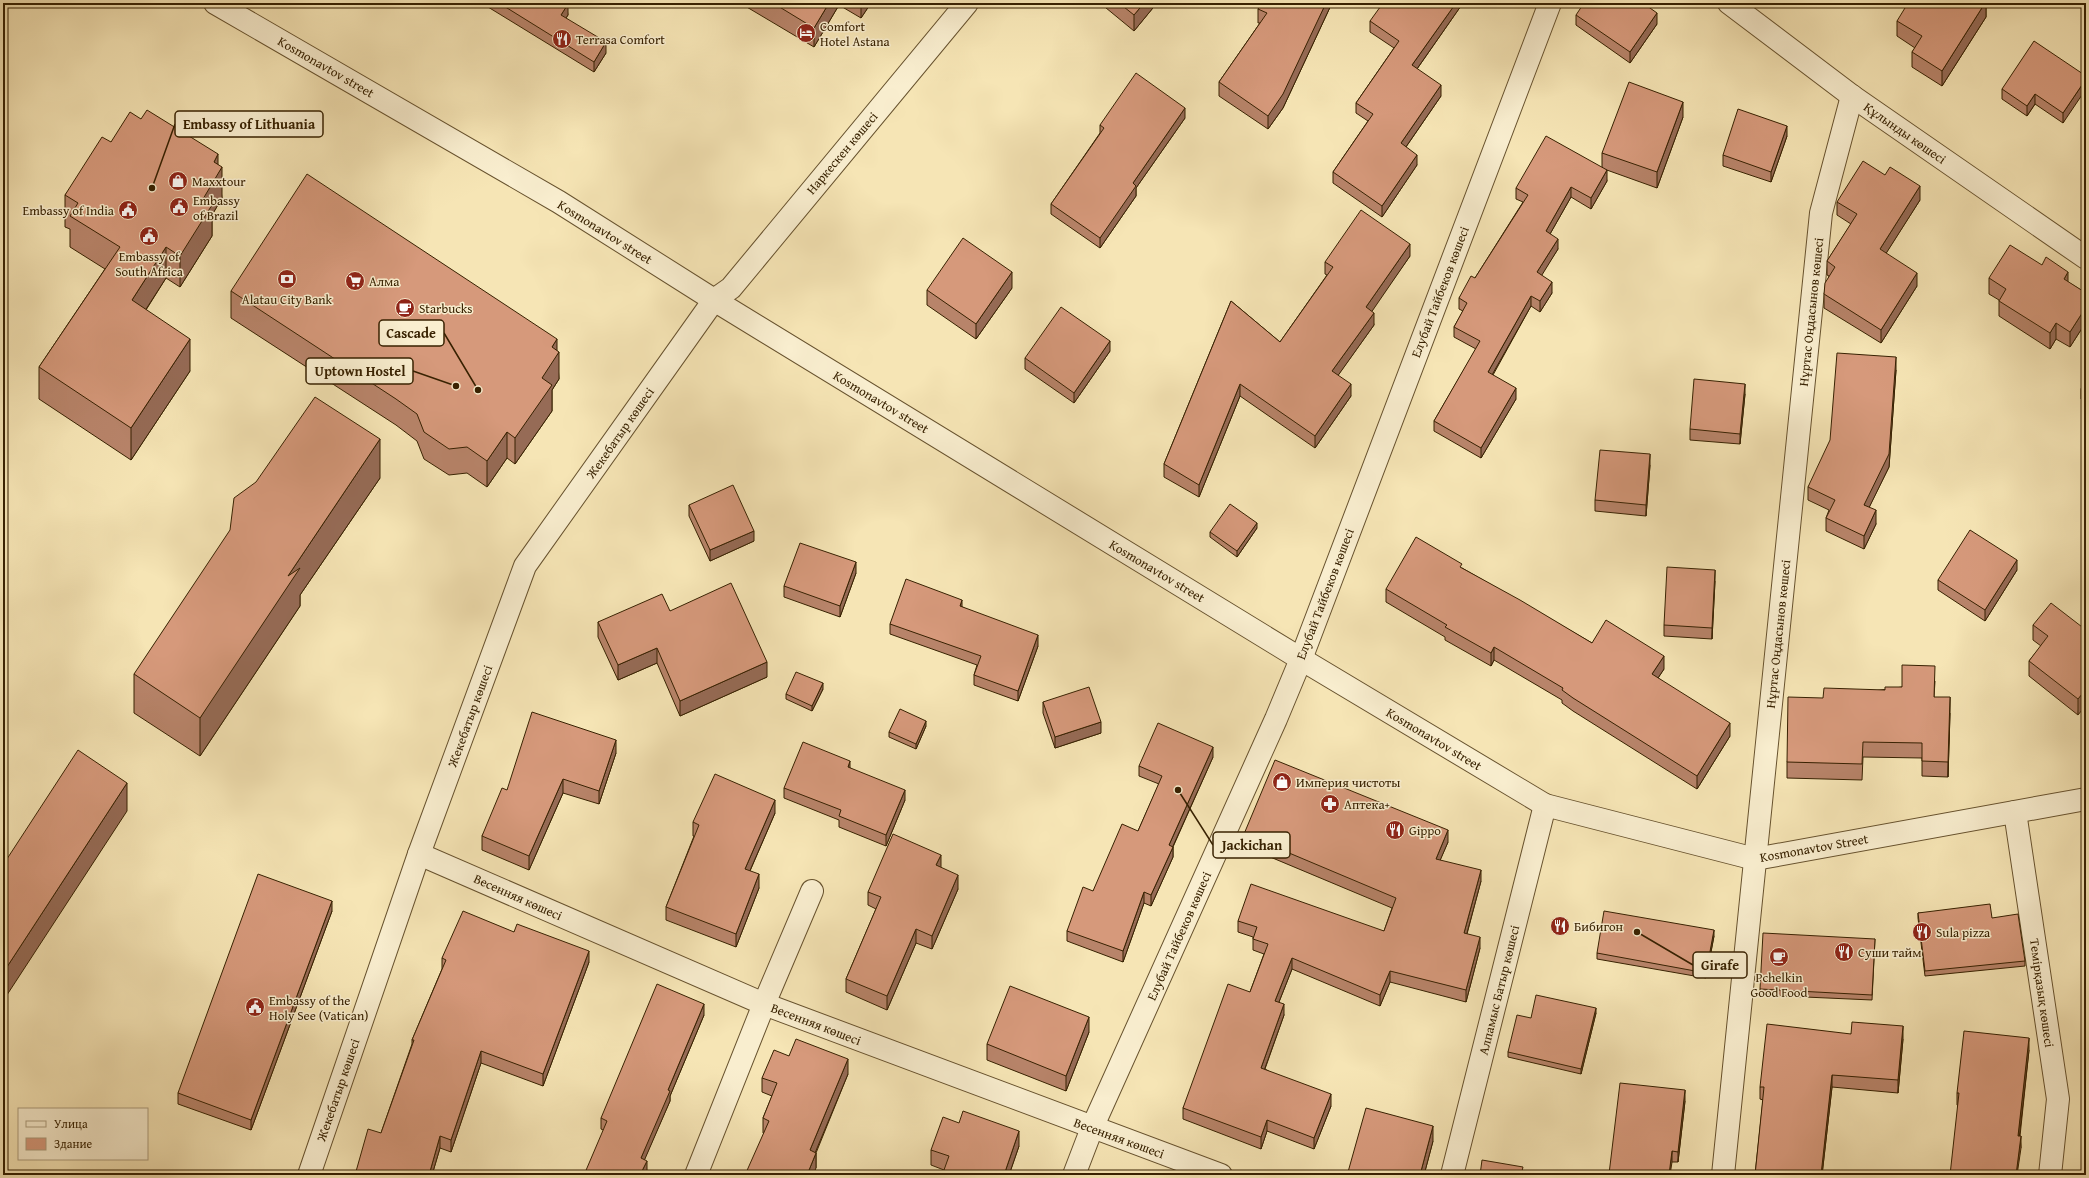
<svg xmlns="http://www.w3.org/2000/svg" width="2089" height="1178" font-family="'Gentium Book Plus',serif">
  <style>
    .lines { fill: none; stroke-linecap: round; stroke-linejoin: round }
    .minor-casing { stroke: #67522e; stroke-width: 24 }
    .minor { stroke: #f9eecf; stroke-width: 22 }
    .wall { fill: #b8846a; stroke: #372101 }
    .shaded-wall { fill: #966b56; stroke: #372101 }
    .building { fill: #d6997b; stroke: #372101 }
    .labels { text-anchor: middle; dominant-baseline: central; stroke-width: 3; stroke-linejoin: round; paint-order: stroke }
    .poi-label { font-size: 13px; fill: #372101; stroke: #f9eecf; text-anchor: start }
    .street-label { font-size: 13px; fill: #372101; stroke: #f9eecf }
    .leader { fill: none; stroke: #372101; stroke-width: 1.5 }
    .callout-dot { fill: #372101; stroke: #f9eecf; stroke-width: 1.5 }
    .callout { fill: #f9eecf; stroke: #372101; stroke-width: 1.5 }
    .callout-label { font-size: 14px; text-anchor: middle; font-weight: bold; fill: #372101 }
  </style>
  <rect width="100%" height="100%" fill="#f6e5b5"/>
  <filter id="stains"><feTurbulence type="fractalNoise" baseFrequency=".005" numOctaves="4"/><feColorMatrix values="0 0 0 0 .2 0 0 0 0 .09 0 0 0 0 .02 0 0 0 .5 -.17"/></filter>
  <radialGradient id="worn" r=".72"><stop offset=".6" stop-color="#630" stop-opacity="0"/><stop offset="1" stop-color="#630" stop-opacity=".3"/></radialGradient>
  <g class="lines">
    <!-- minor casing -->
    <g class="minor-casing">
      <g id="minor">
        <path d="M215,3L559,202L714,300L1301,659L1545,805L1755,859L2086,799"/>
        <path d="M1729,3L1852,96L2086,258"/>
        <path d="M2015,812L2058,1099L2050,1175"/>
        <path d="M419,854L764,1004L1221,1175"/>
        <path d="M309,1175L419,854L525,566L714,300L731,288L967,3"/>
        <path d="M696,1175L764,1004L812,891"/>
        <path d="M1074,1175L1092,1128L1276,719L1301,659L1550,3"/>
        <path d="M1452,1175L1545,805"/>
        <path d="M1723,1175L1821,213L1852,96"/>
      </g>
    </g>
    <!-- minor -->
    <use href="#minor" class="minor"/>
  </g>
  <!-- wall -->
  <g class="wall">
    <path d="M488,3H566L568,15L566,18L606,53L594,72L488,7Z"/>
    <path d="M740,3H871L861,18L839,5L814,47Z"/>
    <path d="M1100,3H1157L1134,31Z"/>
    <path d="M1332,3L1283,108L1268,129L1219,96V82L1260,23H1258V9Z"/>
    <path d="M1463,3L1417,69L1441,96L1406,147L1417,165L1382,217L1333,183V172L1368,121L1356,113V103L1394,48L1370,32V21Z"/>
    <path d="M1986,3V17L1942,86L1912,67V52L1915,48L1897,36V21Z"/>
    <path d="M1576,15L1657,24L1630,63L1576,25Z"/>
    <path d="M2086,76L2063,123L2035,104L2027,116L2002,99V89Z"/>
    <path d="M1683,117L1657,188L1604,169L1607,181L1591,209L1571,197L1550,234L1558,249L1541,275L1552,293L1540,312L1531,306L1493,375L1516,399L1481,458L1434,431V421L1476,349L1454,337V327L1463,311L1459,309V298L1475,278L1523,202L1516,199V188L1602,168V153Z"/>
    <path d="M1185,118L1136,188V196L1100,248L1051,214V204L1100,133V125Z"/>
    <path d="M141,119L218,165L222,198L212,215V236L180,287L166,278L146,310L190,371L131,460L39,399V367L105,269L70,247V229L65,227V195L111,142Z"/>
    <path d="M1787,136L1771,182L1723,166V155Z"/>
    <path d="M1920,200L1886,253L1917,286L1881,343L1824,308V294L1829,276L1827,275V261L1851,224L1837,215V202Z"/>
    <path d="M1410,256L1371,311L1374,325L1338,375L1351,396L1315,448L1240,396L1199,497L1164,477V464L1231,301L1280,342L1327,275L1325,274V262Z"/>
    <path d="M1989,278L2068,282L2086,293V322L2070,347L2056,339L2050,349L1999,316V300L1989,294Z"/>
    <path d="M1012,288L976,339L927,305V290Z"/>
    <path d="M231,291L557,351L559,379L552,390V411L515,464L507,458L487,487L467,473L449,475L424,459L417,441L396,425L231,318Z"/>
    <path d="M1110,351L1074,403L1025,369V358Z"/>
    <path d="M1896,370L1889,467L1869,507L1876,524L1864,549L1826,531V518L1829,510L1808,500V487Z"/>
    <path d="M2086,381V402L2081,399V389Z"/>
    <path d="M1745,394L1740,444L1690,440V429Z"/>
    <path d="M1650,465L1646,516L1595,511V500Z"/>
    <path d="M380,478L300,595V606L200,756L134,713V674Z"/>
    <path d="M689,505L754,541L710,561L689,516Z"/>
    <path d="M1257,528L1237,557L1210,537V532Z"/>
    <path d="M1462,568L1592,643L1664,669L1658,678L1730,736L1697,789L1573,711L1562,703V700L1494,660L1491,666L1445,640V637L1386,602V589Z"/>
    <path d="M2017,570L1985,621L1938,590V580Z"/>
    <path d="M856,573L840,617L784,597V586Z"/>
    <path d="M1715,581L1712,639L1664,636V625Z"/>
    <path d="M962,607L1038,646L1018,701L974,685V675L977,665L890,634V624Z"/>
    <path d="M670,611L767,677L680,716L657,663L618,680L598,637V622Z"/>
    <path d="M2033,625L2086,630L2078,715L2029,676V661L2041,646L2033,640Z"/>
    <path d="M1935,681L1934,697L1950,713L1948,777L1922,776V758L1863,757L1862,780L1787,778V762L1823,698L1902,687Z"/>
    <path d="M823,689L812,711L786,699V694Z"/>
    <path d="M1043,702L1101,733L1055,748L1043,713Z"/>
    <path d="M926,726L916,749L889,737V732Z"/>
    <path d="M616,753L599,804L563,793L529,870L482,850V836L507,790Z"/>
    <path d="M1213,757L1173,847V857L1151,906L1144,903L1123,962L1067,941V931L1093,891L1138,831L1159,784L1139,776V766Z"/>
    <path d="M850,768L905,800L886,846L839,827V820L784,798V788Z"/>
    <path d="M775,813L750,871L759,888L736,947L666,920V907L694,836H693V822Z"/>
    <path d="M1244,834L1448,842L1440,860L1481,881L1467,934L1480,948L1466,1002L1390,982L1380,1006L1292,969L1279,1002L1284,1015L1265,1069L1331,1106L1314,1149L1267,1131L1261,1149L1183,1119V1108L1250,992L1264,954L1253,950V937L1238,932V921L1384,931L1392,908L1244,846Z"/>
    <path d="M941,867L958,889L932,949L916,943L887,1010L846,992V979L876,909L868,905V892Z"/>
    <path d="M332,911L251,1130L178,1104V1093Z"/>
    <path d="M1918,913L1992,918L2025,961V966L1925,976L1918,918Z"/>
    <path d="M514,932L589,962L543,1086L481,1063L451,1152L440,1148L432,1175L381,1133L412,1044V1040L442,969V958Z"/>
    <path d="M1714,936L1706,978L1597,959V953Z"/>
    <path d="M1875,939L1872,1000L1760,995V989Z"/>
    <path d="M1596,1013L1581,1074L1508,1057V1052L1531,1018Z"/>
    <path d="M704,1015L670,1096V1101L644,1160L647,1171L603,1130L601,1129V1118Z"/>
    <path d="M1089,1032L1066,1091L987,1060V1044Z"/>
    <path d="M1851,1034L1903,1039L1898,1093L1832,1087L1822,1175H1755L1763,1100L1760,1099V1087Z"/>
    <path d="M2029,1050L2020,1136L2021,1148L1957,1105V1093Z"/>
    <path d="M789,1056L848,1074L816,1153V1168L763,1133V1118L772,1096L762,1092V1078Z"/>
    <path d="M1685,1101L1678,1162H1672L1609,1174Z"/>
    <path d="M1433,1141L1424,1175H1348V1172Z"/>
    <path d="M1019,1146L1009,1175H944V1170L931,1165V1150Z"/>
  </g>
  <!-- shaded-wall -->
  <g class="shaded-wall">
    <path d="M829,3H839V5L814,47V28Z"/>
    <path d="M861,3H871L861,18Z"/>
    <path d="M1144,3H1157L1134,31V15Z"/>
    <path d="M1326,3H1332L1283,108L1268,129V116Z"/>
    <path d="M1456,3H1463L1412,76V65Z"/>
    <path d="M1985,3H1986V17L1942,86V71Z"/>
    <path d="M568,4V15L561,25V15Z"/>
    <path d="M1657,13V24L1630,63V52Z"/>
    <path d="M606,42V53L594,72V62Z"/>
    <path d="M2086,79V89L2063,123V113Z"/>
    <path d="M1441,85V96L1401,154V143Z"/>
    <path d="M2035,94V104L2027,116V106Z"/>
    <path d="M1683,102V117L1657,188V172Z"/>
    <path d="M1185,108V118L1136,188V196L1100,248V238L1133,183Z"/>
    <path d="M1787,126V136L1771,182V172Z"/>
    <path d="M218,154V173L222,167V198L212,215V236L180,287V256L203,199L214,162Z"/>
    <path d="M1417,155V165L1382,217V206Z"/>
    <path d="M1607,170V181L1591,209V198Z"/>
    <path d="M1920,186V200L1880,263V249Z"/>
    <path d="M1571,187V197L1546,241V231Z"/>
    <path d="M1558,239V249L1537,283V272Z"/>
    <path d="M1410,244V256L1366,320V307Z"/>
    <path d="M166,247V278L132,331V300Z"/>
    <path d="M1012,272V288L976,339V324Z"/>
    <path d="M2068,272V287L2064,279Z"/>
    <path d="M1917,273V286L1881,343V330Z"/>
    <path d="M1552,282V293L1540,312V301Z"/>
    <path d="M1531,296V306L1488,382V372Z"/>
    <path d="M2086,307V322L2070,347V332Z"/>
    <path d="M1374,313V325L1332,384V371Z"/>
    <path d="M2056,323V339L2050,349V333Z"/>
    <path d="M190,339V371L131,460V428Z"/>
    <path d="M557,339V355L559,352V379L552,390V411L515,464V438L542,378L552,347Z"/>
    <path d="M1110,341V351L1074,403V393Z"/>
    <path d="M1896,357V370L1889,467L1864,518V505Z"/>
    <path d="M1240,384V396L1199,497V485Z"/>
    <path d="M1351,384V396L1315,448V436Z"/>
    <path d="M1745,384V394L1740,444V434Z"/>
    <path d="M1516,388V399L1481,458V448Z"/>
    <path d="M507,432V458L487,487V461Z"/>
    <path d="M380,439V478L300,595V606L200,756V718L288,576Z"/>
    <path d="M1650,454V465L1646,516V505Z"/>
    <path d="M1876,510V524L1864,549V536Z"/>
    <path d="M1257,523V528L1237,557V551Z"/>
    <path d="M754,531V541L710,561V550Z"/>
    <path d="M2017,560V570L1985,621V610Z"/>
    <path d="M856,562V573L840,617V606Z"/>
    <path d="M1715,570V581L1712,639V628Z"/>
    <path d="M962,600V610L960,606Z"/>
    <path d="M1038,635V646L1018,701V691Z"/>
    <path d="M1494,647V660L1491,666V653Z"/>
    <path d="M657,648V663L618,680V665Z"/>
    <path d="M1664,656V669L1652,687V674Z"/>
    <path d="M767,662V677L680,716V701Z"/>
    <path d="M823,683V689L812,711V706Z"/>
    <path d="M2086,689V705L2078,715V699Z"/>
    <path d="M1950,697V713L1948,777V762Z"/>
    <path d="M926,721V726L916,749V744Z"/>
    <path d="M1101,722V733L1055,748V737Z"/>
    <path d="M1730,723V736L1697,789V776Z"/>
    <path d="M616,740V753L599,804V791Z"/>
    <path d="M1213,747V757L1169,855V845Z"/>
    <path d="M850,761V772L848,767Z"/>
    <path d="M563,779V793L529,870V856Z"/>
    <path d="M127,783V811L3,1001V1017V973Z"/>
    <path d="M905,790V800L886,846V835Z"/>
    <path d="M775,800V813L745,882V869Z"/>
    <path d="M1448,830V842L1436,870V859Z"/>
    <path d="M1173,847V857L1151,906V895Z"/>
    <path d="M941,855V868L936,865Z"/>
    <path d="M1481,870V881L1464,944V933Z"/>
    <path d="M759,874V888L736,947V934Z"/>
    <path d="M958,875V889L932,949V936Z"/>
    <path d="M1144,892V903L1123,962V951Z"/>
    <path d="M332,901V911L251,1130V1120Z"/>
    <path d="M916,929V943L887,1010V996Z"/>
    <path d="M1714,930V936L1706,978V973Z"/>
    <path d="M1480,937V948L1466,1002V990Z"/>
    <path d="M589,951V962L543,1086V1074Z"/>
    <path d="M1292,958V969L1275,1012V1001Z"/>
    <path d="M1390,971V982L1380,1006V995Z"/>
    <path d="M704,1004V1015L670,1096V1101L641,1168V1158L668,1090Z"/>
    <path d="M1284,1004V1015L1261,1079V1068Z"/>
    <path d="M1596,1008V1013L1581,1074V1069Z"/>
    <path d="M1089,1017V1032L1066,1091V1076Z"/>
    <path d="M1903,1026V1039L1898,1093V1080Z"/>
    <path d="M2029,1038V1050L2018,1148V1136Z"/>
    <path d="M481,1051V1063L451,1152V1140Z"/>
    <path d="M848,1059V1074L810,1165V1150Z"/>
    <path d="M1832,1075V1087L1822,1175H1821Z"/>
    <path d="M1685,1090V1101L1678,1162V1152Z"/>
    <path d="M1331,1094V1106L1314,1149V1138Z"/>
    <path d="M1267,1120V1131L1261,1149V1137Z"/>
    <path d="M1433,1126V1141L1424,1175H1420Z"/>
    <path d="M1019,1131V1146L1009,1175H1004Z"/>
    <path d="M440,1136V1148L432,1175H429Z"/>
    <path d="M2021,1136V1148L2017,1175H2016Z"/>
    <path d="M1672,1151V1162L1670,1175H1669Z"/>
    <path d="M816,1153V1168L813,1175H807Z"/>
    <path d="M647,1161V1171L645,1175H640Z"/>
  </g>
  <!-- building -->
  <g class="building">
    <path d="M499,3H566L568,4L561,15L606,42L594,62Z"/>
    <path d="M773,3H829L814,28Z"/>
    <path d="M1119,3H1144L1134,15Z"/>
    <path d="M1261,3H1326L1283,94L1268,116L1219,82L1267,13L1258,9Z"/>
    <path d="M1383,3H1456L1412,65L1441,85L1401,143L1417,155L1382,206L1333,172L1373,114L1356,103L1399,41L1370,21Z"/>
    <path d="M1584,3H1643L1657,13L1630,52L1576,15Z"/>
    <path d="M1908,3H1985L1942,71L1912,52L1922,36L1897,21Z"/>
    <path d="M2034,41L2086,76V79L2063,113L2035,94L2027,106L2002,89Z"/>
    <path d="M1136,73L1185,108L1133,183L1136,186L1100,238L1051,204L1104,128L1100,125Z"/>
    <path d="M1629,82L1683,102L1657,172L1602,153Z"/>
    <path d="M1738,109L1787,126L1771,172L1723,155Z"/>
    <path d="M147,110L218,154L214,162L222,167L203,199L212,205L180,256L166,247L132,300L190,339L131,428L39,367L120,247L70,216L78,203L65,195L102,137L111,142L130,112L141,119Z"/>
    <path d="M1546,136L1607,170L1591,198L1571,187L1546,231L1558,239L1537,272L1552,282L1540,301L1531,296L1488,372L1516,388L1481,448L1434,421L1480,341L1454,327L1467,303L1459,298L1471,276L1475,278L1528,195L1516,188Z"/>
    <path d="M1863,161L1885,175L1890,167L1920,186L1880,249L1917,273L1881,330L1824,294L1825,283L1835,267L1827,261L1857,214L1837,202Z"/>
    <path d="M307,174L557,339L552,347L559,352L542,378L552,385L515,438L507,432L487,461L467,447L449,449L424,432L417,414L396,399L231,291Z"/>
    <path d="M1361,210L1410,244L1366,307L1374,313L1332,371L1351,384L1315,436L1240,384L1199,485L1164,464L1231,301L1280,342L1333,267L1325,262Z"/>
    <path d="M963,238L1012,272L976,324L927,290Z"/>
    <path d="M2010,245L2042,265L2046,257L2068,272L2064,279L2086,293V307L2070,332L2056,323L2050,333L1999,301L2006,289L1989,278Z"/>
    <path d="M1061,307L1110,341L1074,393L1025,358Z"/>
    <path d="M1837,353L1896,357L1889,454L1864,505L1876,510L1864,536L1826,518L1835,500L1808,487L1830,440Z"/>
    <path d="M1694,379L1745,384L1740,434L1690,429Z"/>
    <path d="M2086,381V392L2081,389Z"/>
    <path d="M315,397L380,439L288,576L300,568L200,718L134,674L230,530L234,498L256,482Z"/>
    <path d="M1600,450L1650,454L1646,505L1595,500Z"/>
    <path d="M733,485L754,531L710,550L689,505Z"/>
    <path d="M1230,504L1257,523L1237,551L1210,532Z"/>
    <path d="M1970,530L2017,560L1985,610L1938,580Z"/>
    <path d="M1416,537L1462,564L1460,567L1520,600L1592,643L1606,620L1664,656L1652,674L1730,723L1697,776L1573,698L1562,690L1563,688L1494,647L1491,653L1445,627L1447,625L1386,589Z"/>
    <path d="M800,543L856,562L840,606L784,586Z"/>
    <path d="M1667,567L1715,570L1712,628L1664,625Z"/>
    <path d="M906,579L962,600L960,606L1038,635L1018,691L974,675L981,656L890,624Z"/>
    <path d="M731,583L767,662L680,701L657,648L618,665L598,622L662,594L670,611Z"/>
    <path d="M2051,603L2086,630V689L2078,699L2029,661L2048,636L2033,625Z"/>
    <path d="M1902,665L1935,666L1934,697H1950L1948,762L1922,761V743L1863,742L1862,764L1787,762L1788,697L1823,698L1824,688L1885,690V687H1902Z"/>
    <path d="M796,672L823,683L812,706L786,694Z"/>
    <path d="M1089,687L1101,722L1055,737L1043,702Z"/>
    <path d="M900,709L926,721L916,744L889,732Z"/>
    <path d="M532,712L616,740L599,791L563,779L529,856L482,836L502,788L507,790Z"/>
    <path d="M1158,723L1213,747L1169,845L1173,847L1151,895L1144,892L1123,951L1067,931L1083,887L1093,891L1122,824L1138,831L1162,776L1139,766Z"/>
    <path d="M803,742L850,761L848,767L905,790L886,835L839,816L841,810L784,788Z"/>
    <path d="M78,750L127,783L3,973V865Z"/>
    <path d="M1275,760L1448,830L1436,859L1481,870L1464,933L1480,937L1466,990L1390,971L1380,995L1292,958L1275,1001L1284,1004L1261,1068L1331,1094L1314,1138L1267,1120L1261,1137L1183,1108L1228,984L1250,992L1268,944L1253,939L1257,927L1238,921L1251,884L1384,931L1396,898L1244,834Z"/>
    <path d="M715,774L775,800L745,869L759,874L736,934L666,907L699,825L693,822Z"/>
    <path d="M893,834L941,855L936,865L958,875L932,936L916,929L887,996L846,979L881,897L868,892Z"/>
    <path d="M258,874L332,901L251,1120L178,1093Z"/>
    <path d="M1990,904L1992,918L2018,914L2025,961L1925,971L1918,913Z"/>
    <path d="M463,911L514,932L517,924L589,951L543,1074L481,1051L451,1140L440,1136L429,1175H355L368,1129L381,1133L414,1040H412L446,960L442,958Z"/>
    <path d="M1604,911L1714,930L1706,973L1597,953Z"/>
    <path d="M1763,933L1875,939L1872,995L1760,989Z"/>
    <path d="M657,984L704,1004L668,1090L670,1091L641,1158L647,1161L640,1175H584L607,1121L601,1118Z"/>
    <path d="M1010,986L1089,1017L1066,1076L987,1044Z"/>
    <path d="M1536,995L1596,1008L1581,1069L1508,1052L1517,1015L1531,1018Z"/>
    <path d="M1852,1022L1903,1026L1898,1080L1832,1075L1821,1175H1755L1764,1087H1760L1767,1024L1851,1034Z"/>
    <path d="M1964,1031L2029,1038L2018,1136H2021L2016,1175H1950L1959,1093H1957Z"/>
    <path d="M796,1039L848,1059L810,1150L816,1153L807,1175H745L769,1121L763,1118L777,1083L762,1078L774,1050L789,1056Z"/>
    <path d="M1620,1083L1685,1090L1678,1152L1672,1151L1669,1175H1603V1173L1609,1174Z"/>
    <path d="M1366,1108L1433,1126L1420,1175H1360L1348,1172Z"/>
    <path d="M963,1111L1019,1131L1004,1175H957L944,1170L949,1156L931,1150L943,1117L959,1123Z"/>
    <path d="M1482,1160L1523,1167L1521,1175H1480Z"/>
  </g>
  <!-- icons -->
  <defs>
    <g id="hotel-disc" transform="scale(1)"><circle r="9.5" fill="#8f2418" stroke="#f9eecf"/><path d="M-6-4.5h1.5V1H6V5H4.5V3h-9V5H-6ZM-4 0a1.8 1.8 0 1 1 3.6 0ZM.5 0V-2.5h3Q6-2.5 6 0Z" fill="#fff"/></g>
    <g id="restaurant-disc" transform="scale(1)"><circle r="9.5" fill="#8f2418" stroke="#f9eecf"/><path d="M-5-6h1v4h1v-4h1v4h1v-4h1v5L-1.5 .5V6h-2V.5L-5-1ZM5-6V6H3V1.5H1.5Q1.5-4 5-6Z" fill="#fff"/></g>
    <g id="shop-disc" transform="scale(1)"><circle r="9.5" fill="#8f2418" stroke="#f9eecf"/><path d="M-5-2.5h2.3a2.7 3.5 0 0 1 5.4 0H5L5.5 6h-11ZM-1.5-2.5h3a1.5 2.3 0 0 0-3 0Z" fill="#fff"/></g>
    <g id="civic-disc" transform="scale(1)"><circle r="9.5" fill="#8f2418" stroke="#f9eecf"/><path d="M-.6-6.5H3V-4.5H.6V-3L4-1V1h2V6H-6V1h2V-1L-.6-3ZM-1.2 2.5V6h2.4V2.5Z" fill="#fff"/></g>
    <g id="bank-disc" transform="scale(1)"><circle r="9.5" fill="#8f2418" stroke="#f9eecf"/><path d="M-6-4H6V4H-6ZM0-2.3a2.3 2.3 0 1 0 0 4.6a2.3 2.3 0 1 0 0-4.6Z" fill="#fff"/></g>
    <g id="supermarket-disc" transform="scale(1)"><circle r="9.5" fill="#8f2418" stroke="#f9eecf"/><path d="M-6-5.5h2.5l.6 2H6L4.5 2H-2.5L-4.4-4H-6ZM-1.5 3.2a1.3 1.3 0 1 0 .1 0ZM3 3.2a1.3 1.3 0 1 0 .1 0Z" fill="#fff"/></g>
    <g id="cafe-disc" transform="scale(1)"><circle r="9.5" fill="#8f2418" stroke="#f9eecf"/><path d="M-5.5-4.5H6V0H3Q3 3.5 0 3.5H-2.5Q-5.5 3.5-5.5 0ZM3-3.2v2h1.7v-2ZM-6 4.5H4V6H-6Z" fill="#fff"/></g>
    <g id="pharmacy-disc" transform="scale(1)"><circle r="9.5" fill="#8f2418" stroke="#f9eecf"/><path d="M-2-6h4v4h4v4h-4v4h-4v-4h-4v-4h4Z" fill="#fff"/></g>
  </defs>
  <g fill-rule="evenodd">
    <use href="#hotel-disc" x="806" y="33"/>
    <use href="#restaurant-disc" x="562" y="39"/>
    <use href="#shop-disc" x="178" y="181"/>
    <use href="#civic-disc" x="179" y="207"/>
    <use href="#civic-disc" x="128" y="210"/>
    <use href="#civic-disc" x="149" y="236"/>
    <use href="#bank-disc" x="287" y="279"/>
    <use href="#supermarket-disc" x="355" y="281"/>
    <use href="#cafe-disc" x="405" y="308"/>
    <use href="#shop-disc" x="1282" y="782"/>
    <use href="#pharmacy-disc" x="1330" y="804"/>
    <use href="#restaurant-disc" x="1395" y="830"/>
    <use href="#restaurant-disc" x="1560" y="926"/>
    <use href="#restaurant-disc" x="1922" y="932"/>
    <use href="#restaurant-disc" x="1844" y="952"/>
    <use href="#cafe-disc" x="1779" y="957"/>
    <use href="#civic-disc" x="255" y="1007"/>
  </g>
  <g class="labels">
    <!-- poi labels -->
    <g class="poi-label">
      <text x="820" y="26">Comfort<tspan x="820" dy="15">Hotel Astana</tspan></text>
      <text x="576" y="39">Terrasa Comfort</text>
      <text x="192" y="181">Maxxtour</text>
      <text x="193" y="200">Embassy<tspan x="193" dy="15">of Brazil</tspan></text>
      <text x="114" y="210" text-anchor="end">Embassy of India</text>
      <text x="149" y="256" text-anchor="middle">Embassy of<tspan x="149" dy="15">South Africa</tspan></text>
      <text x="369" y="281">Алма</text>
      <text x="287" y="299" text-anchor="middle">Alatau City Bank</text>
      <text x="419" y="308">Starbucks</text>
      <text x="1296" y="782">Империя чистоты</text>
      <text x="1344" y="804">Аптека+</text>
      <text x="1409" y="830">Gippo</text>
      <text x="1574" y="926">Бибигон</text>
      <text x="1936" y="932">Sula pizza</text>
      <text x="1858" y="952">Суши тайм</text>
      <text x="1779" y="977" text-anchor="middle">Pchelkin<tspan x="1779" dy="15">Good Food</tspan></text>
      <text x="269" y="1000">Embassy of the<tspan x="269" dy="15">Holy See (Vatican)</tspan></text>
    </g>
    <!-- street labels -->
    <g class="street-label">
      <text transform="translate(326 67) rotate(30)">Kosmonavtov street</text>
      <text transform="translate(1905 133) rotate(35)">Құлынды көшесі</text>
      <text transform="translate(842 153) rotate(-50)">Наркескен көшесі</text>
      <text transform="translate(605 232) rotate(32)">Kosmonavtov street</text>
      <text transform="translate(1440 292) rotate(-69)">Елубай Тайбеков көшесі</text>
      <text transform="translate(1811 312) rotate(-84)">Нұртас Оңдасынов көшесі</text>
      <text transform="translate(881 402) rotate(31)">Kosmonavtov street</text>
      <text transform="translate(620 433) rotate(-55)">Жекебатыр көшесі</text>
      <text transform="translate(1157 571) rotate(31)">Kosmonavtov street</text>
      <text transform="translate(1325 594) rotate(-69)">Елубай Тайбеков көшесі</text>
      <text transform="translate(1778 634) rotate(-84)">Нұртас Оңдасынов көшесі</text>
      <text transform="translate(470 716) rotate(-70)">Жекебатыр көшесі</text>
      <text transform="translate(1434 739) rotate(31)">Kosmonavtov street</text>
      <text transform="translate(1814 848) rotate(-10)">Kosmonavtov Street</text>
      <text transform="translate(518 897) rotate(24)">Весенняя көшесі</text>
      <text transform="translate(1179 936) rotate(-66)">Елубай Тайбеков көшесі</text>
      <text transform="translate(1499 990) rotate(-76)">Алпамыс Батыр көшесі</text>
      <text transform="translate(2042 993) rotate(82)">Темірқазық көшесі</text>
      <text transform="translate(816 1024) rotate(21)">Весенняя көшесі</text>
      <text transform="translate(338 1090) rotate(-71)">Жекебатыр көшесі</text>
      <text transform="translate(1119 1138) rotate(20)">Весенняя көшесі</text>
    </g>
  </g>
  <!-- callouts -->
  <path class="leader" d="M152 188L175 124M478 390L444 333M456 386L413 371M1178 790L1213 845M1637 932L1693 965"/>
  <g class="callout-dot">
    <circle cx="152" cy="188" r="4"/>
    <circle cx="478" cy="390" r="4"/>
    <circle cx="456" cy="386" r="4"/>
    <circle cx="1178" cy="790" r="4"/>
    <circle cx="1637" cy="932" r="4"/>
  </g>
  <g class="callout">
    <rect x="175" y="111" width="148" height="26" rx="4"/>
    <rect x="379" y="320" width="65" height="26" rx="4"/>
    <rect x="306" y="358" width="107" height="26" rx="4"/>
    <rect x="1213" y="832" width="77" height="26" rx="4"/>
    <rect x="1693" y="952" width="54" height="26" rx="4"/>
  </g>
  <g class="callout-label">
    <text x="249" y="129">Embassy of Lithuania</text>
    <text x="411" y="338">Cascade</text>
    <text x="360" y="376">Uptown Hostel</text>
    <text x="1252" y="850">Jackichan</text>
    <text x="1720" y="970">Girafe</text>
  </g>
  <!-- margin -->
  <rect width="2089" height="1178" fill="none" stroke="#f6e5b5" stroke-width="16"/>
  <rect x="4" y="4" width="2081" height="1170" fill="none" stroke="#372101" stroke-width="2"/>
  <rect x="8" y="8" width="2073" height="1162" fill="none" stroke="#372101"/>
  <!-- legend -->
  <rect x="18" y="1108" width="130" height="52" fill="#f9eecf" stroke="#ab9c7d"/>
  <rect x="26" y="1121" width="20" height="6" fill="#f9eecf" stroke="#ab9c7d"/>
  <text x="54" y="1128" font-size="12" fill="#372101">Улица</text>
  <rect x="26" y="1138" width="20" height="12" fill="#d6997b" stroke="#ab9c7d"/>
  <text x="54" y="1148" font-size="12" fill="#372101">Здание</text>
  <rect width="100%" height="100%" filter="url(#stains)"/>
  <rect width="100%" height="100%" fill="url(#worn)"/>
</svg>
